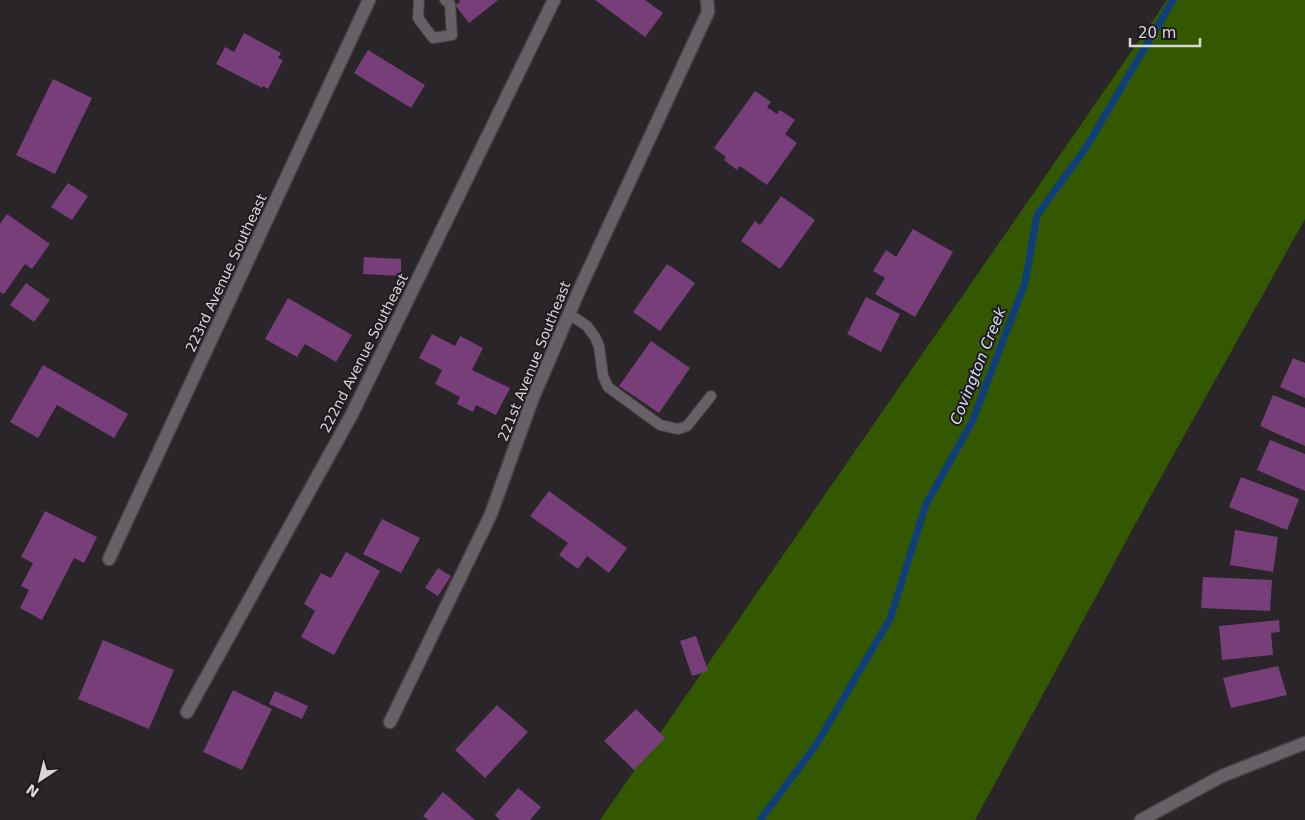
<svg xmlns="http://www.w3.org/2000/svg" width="1305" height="820" font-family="'DejaVu Sans',sans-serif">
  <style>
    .forest { fill: #345800 }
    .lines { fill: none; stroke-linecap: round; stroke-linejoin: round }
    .stream { stroke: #0e3f7c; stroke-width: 7 }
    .building { fill: #773e7a }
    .service-casing { stroke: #464246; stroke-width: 12 }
    .minor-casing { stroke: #464246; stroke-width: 15 }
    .service { stroke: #666166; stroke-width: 10 }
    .minor { stroke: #666166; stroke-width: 12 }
    .labels { text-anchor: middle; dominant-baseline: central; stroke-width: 4; stroke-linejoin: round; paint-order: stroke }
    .street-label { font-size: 14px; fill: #d9d6d9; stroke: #201b20 }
    .water-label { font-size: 15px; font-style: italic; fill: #d3e1f3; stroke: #201b20 }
  </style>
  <rect width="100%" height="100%" fill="#292529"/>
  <!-- forest -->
  <path class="forest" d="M1167,0H1305V219L1150,497L975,820H600Z"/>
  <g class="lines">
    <!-- stream -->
    <path class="stream" d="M760,820L816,745L890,619L926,504L972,422L1025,283L1037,215L1085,149L1173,0"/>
  </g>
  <!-- building -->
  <g class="building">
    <path d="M459,0H498L469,23L455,5L460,2Z"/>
    <path d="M595,0H645L663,13L645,37Z"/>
    <path d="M244,33L281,53L278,58L283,60L268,89L263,86L262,88L216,64L225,47L234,52Z"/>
    <path d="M368,50L425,85L411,108L354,73Z"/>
    <path d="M53,79L92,98L55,174L16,155Z"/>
    <path d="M755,91L771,102L767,107L777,114L780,110L795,120L785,134L797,143L767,185L740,166L737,170L724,160L726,157L714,148Z"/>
    <path d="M68,183L88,196L72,220L51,207Z"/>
    <path d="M781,196L815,220L780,269L741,241L755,221L760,225Z"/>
    <path d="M7,214L50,244L32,269L25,264L4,294L0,292V224Z"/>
    <path d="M913,229L953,252L915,317L875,294L885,278L873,271L886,250L896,257Z"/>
    <path d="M364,257L401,259V276L363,274Z"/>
    <path d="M667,264L695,283L660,331L633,312Z"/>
    <path d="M26,283L50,300L34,322L10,305Z"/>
    <path d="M866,297L900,314L881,352L847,334Z"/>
    <path d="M288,298L352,335L336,362L305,344L297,357L265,339Z"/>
    <path d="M432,334L455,346L460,336L483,348L472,370L510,388L496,415L476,405L473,412L457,404L460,397L435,384L442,370L419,358Z"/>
    <path d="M651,341L690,368L659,413L619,386Z"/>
    <path d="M1293,358L1305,363V398L1280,387Z"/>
    <path d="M43,365L128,414L114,438L57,405L38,438L10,422Z"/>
    <path d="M1273,395L1305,408V446L1260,426Z"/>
    <path d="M1270,440L1305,454V491L1257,470Z"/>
    <path d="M1241,477L1299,499L1287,530L1229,507Z"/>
    <path d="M549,491L627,548L609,573L587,556L578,569L559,555L568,543L530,516Z"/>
    <path d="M45,511L97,537L84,563L74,558L42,620L20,608L29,590L21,586L33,563L21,557Z"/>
    <path d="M382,519L420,538L401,573L363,554Z"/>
    <path d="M1235,530L1278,537L1273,572L1230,565Z"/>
    <path d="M346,552L380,571L334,655L301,637L315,611L304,604L321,573L331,578Z"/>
    <path d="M438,568L451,576L438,596L425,588Z"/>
    <path d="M1203,577L1272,580L1270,611L1201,608Z"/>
    <path d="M1279,620L1280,632L1271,633L1273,655L1222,660L1219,626Z"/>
    <path d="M696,636L708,671L692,676L680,641Z"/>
    <path d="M103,640L174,670L149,729L78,699Z"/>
    <path d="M1278,666L1287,695L1231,708L1223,678Z"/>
    <path d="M233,690L272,709L242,770L203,752Z"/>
    <path d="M275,691L308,706L302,719L269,704Z"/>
    <path d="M497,705L528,732L485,778L455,750Z"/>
    <path d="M636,709L665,738L634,770L604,741Z"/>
    <path d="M518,788L541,807L530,820H500L495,815Z"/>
    <path d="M443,792L475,820H428L423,816Z"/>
  </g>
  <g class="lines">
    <!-- service casing -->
    <g class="service-casing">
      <g id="service">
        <path d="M419,0L418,18L433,38L452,35L450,4L445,0"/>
        <path d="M569,314L587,326L595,337L599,346L603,376L608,387L660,425L678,429L687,426L711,396"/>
      </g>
    </g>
    <!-- minor casing -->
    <g class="minor-casing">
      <g id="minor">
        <path d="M109,559L369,0"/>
        <path d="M187,712L352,414L554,0"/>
        <path d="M390,722L491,514L532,400L581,286L708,12L707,0"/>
        <path d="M1141,820L1222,776L1305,743"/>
      </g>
    </g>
    <!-- service -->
    <use href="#service" class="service"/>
    <!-- minor -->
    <use href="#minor" class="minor"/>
  </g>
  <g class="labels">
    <!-- street labels -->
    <g class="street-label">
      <text transform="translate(226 273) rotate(-65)">223rd Avenue Southeast</text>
      <text transform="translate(364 353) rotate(-63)">222nd Avenue Southeast</text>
      <text transform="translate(534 361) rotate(-68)">221st Avenue Southeast</text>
    </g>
    <!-- water labels -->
    <g class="water-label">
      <text transform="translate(978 366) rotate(-68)">Covington Creek</text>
    </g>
  </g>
  <!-- north arrow -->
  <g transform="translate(40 780) rotate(215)" stroke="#201b20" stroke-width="4" paint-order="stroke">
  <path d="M0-4L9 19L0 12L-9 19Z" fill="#d9d6d9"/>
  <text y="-8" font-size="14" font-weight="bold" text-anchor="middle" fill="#d9d6d9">N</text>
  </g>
  <!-- scale -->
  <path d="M1130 38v8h70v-8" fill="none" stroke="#d9d6d9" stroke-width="2.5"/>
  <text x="1138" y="38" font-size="15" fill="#d9d6d9" stroke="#201b20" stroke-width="4" paint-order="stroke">20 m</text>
</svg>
